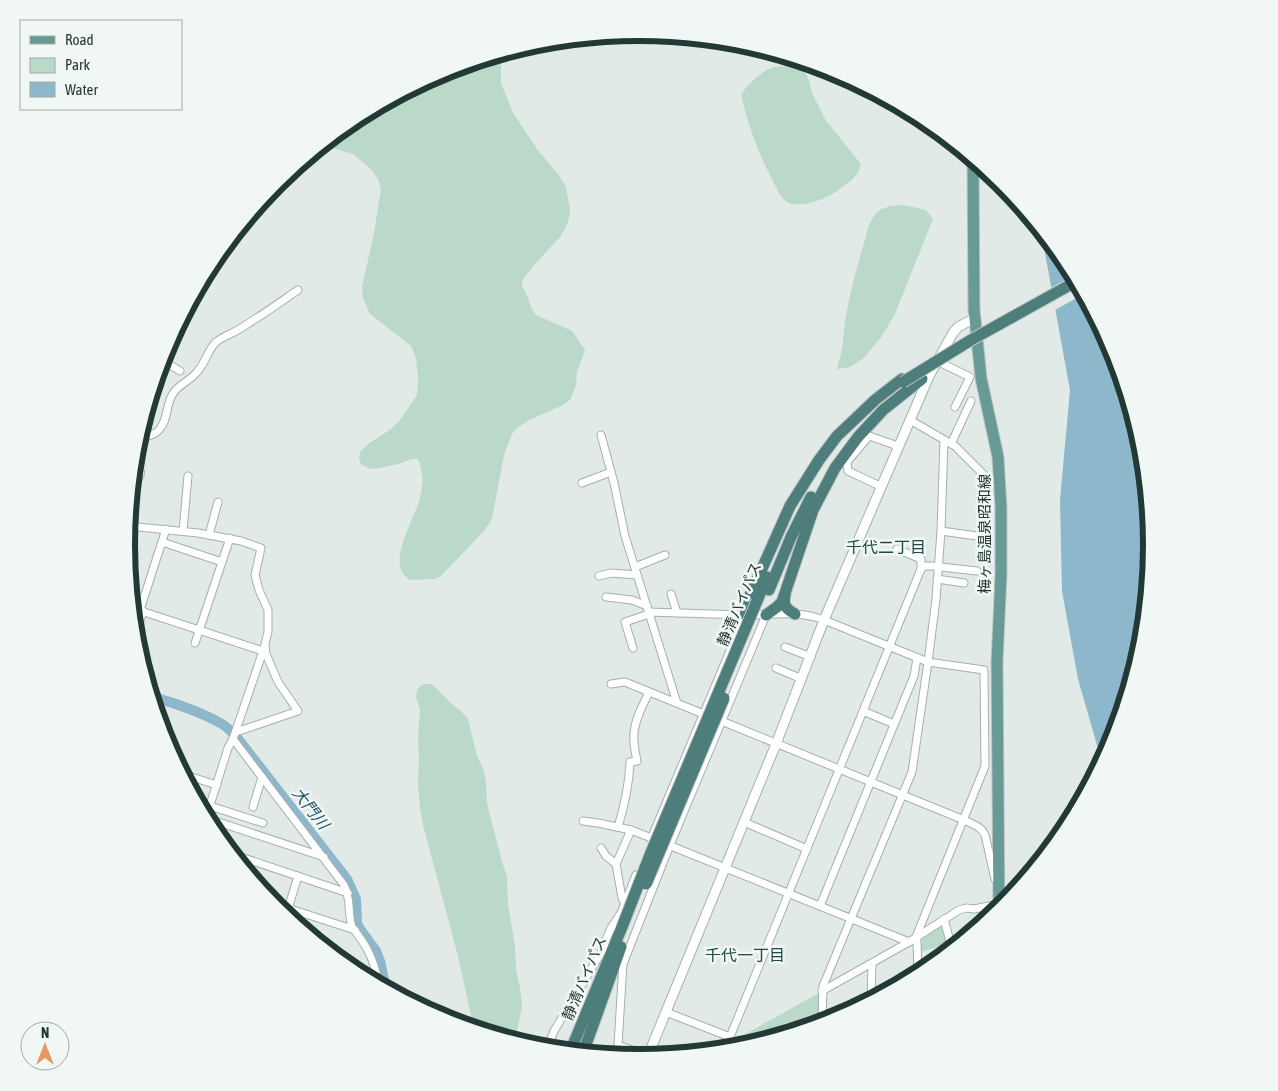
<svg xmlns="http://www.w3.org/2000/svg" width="1278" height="1091" font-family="'Asap Condensed','Noto Sans JP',sans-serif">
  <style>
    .green { fill: #bbd9c8 }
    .water { fill: #8db7ca }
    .pier { fill: #e1eae7 }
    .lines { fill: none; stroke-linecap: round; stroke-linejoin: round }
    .river { stroke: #8db7ca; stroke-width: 10 }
    .minor-casing { stroke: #a4b1ae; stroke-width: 9 }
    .tertiary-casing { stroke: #a4b1ae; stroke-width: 11 }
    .primary-casing { stroke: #bdc4c3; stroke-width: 13 }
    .trunk-casing { stroke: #bdc4c3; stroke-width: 13 }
    .minor { stroke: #fff; stroke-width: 7 }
    .tertiary { stroke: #fff; stroke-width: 9 }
    .primary { stroke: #699b96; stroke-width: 11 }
    .trunk { stroke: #4d7e7b; stroke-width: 11 }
    .trunk-bridge-casing { stroke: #bdc4c3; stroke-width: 13; stroke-linecap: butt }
    .trunk-bridge { stroke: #4d7e7b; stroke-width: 11 }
    .labels { text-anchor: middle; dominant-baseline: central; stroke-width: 5; stroke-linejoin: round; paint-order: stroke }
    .street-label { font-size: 15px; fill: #233936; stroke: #f1f7f5 }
    .neighbourhood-label { font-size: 16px; fill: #214945; stroke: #f1f7f5 }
    .water-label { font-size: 16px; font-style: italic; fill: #23566f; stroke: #f1f7f5 }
    .rim { fill: none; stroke: #233936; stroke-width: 6 }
  </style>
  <rect width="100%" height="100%" fill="#e1eae7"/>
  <!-- green -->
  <g class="green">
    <path d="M501,54V83L513,113L537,149L558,174L566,187L570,210L568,223L560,237L533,266L522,281V286L528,297L531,308L536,315L572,331L585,350L577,372L576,385L570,400L561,406L529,420L517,428L512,434L504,455L492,519L483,532L441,576L435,579L410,580C408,578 406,577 404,575C390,557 414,519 419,501C423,487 424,473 418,459H412L399,464L374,469L368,468L361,464L359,458L360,452L368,444L391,429L400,420L417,395L418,378L416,358L411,346L370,314L363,298L362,287L374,233L381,189L379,182L373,171L353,154L322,145L354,119L443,71Z"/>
    <path d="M791,66L800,69L806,74L809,80L812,93L825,119L860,163C861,176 846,184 837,191C827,199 798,209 787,202C781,199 777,189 774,183C759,155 748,126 741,94C748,85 763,69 775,67C780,66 786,67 791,66Z"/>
    <path d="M903,205L926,210L933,219L895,314L882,336L864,358L850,367L837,369L842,350L845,320L853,282L869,225L874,216L880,210L890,206Z"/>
    <path d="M424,684H430L435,687L453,705L461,711L468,719L477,756L483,768L486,781L487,803L502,862L507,876L508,904L515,946L516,969L520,988L522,1006L515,1041L475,1029L472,1020L458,956L423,825L420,808L418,784L419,755L418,737L420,710L416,697L417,691L419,687Z"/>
    <path d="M943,924L949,944L920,952V941L922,937Z"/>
    <path d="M819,993L818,1025L764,1041H733Z"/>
  </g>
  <!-- water -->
  <path class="water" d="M1041,231L1066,261L1113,349L1142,446L1152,546L1142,646L1113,742L1101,764L1099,752L1078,679L1062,591L1060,500L1070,390Z"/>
  <!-- pier -->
  <path class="pier" d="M1074,275L1084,294L1053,311L1049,289Z"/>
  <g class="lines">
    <!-- river -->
    <path class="river" d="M151,697C173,702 203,713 222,724C229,728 234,735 239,740L347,879L356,899L357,923L360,929L376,951L380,961L386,989"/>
    <!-- minor casing -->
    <g class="minor-casing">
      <g id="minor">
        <path d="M162,360L180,371"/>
        <path d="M937,361L970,377L955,407"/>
        <path d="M152,391L162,373L159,371"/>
        <path d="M910,420L955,446L988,479"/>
        <path d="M601,435L614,483L625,536L677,703"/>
        <path d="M951,444L971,401"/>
        <path d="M136,447C140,433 151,439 159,430C169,419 165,404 174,392C180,384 191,380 197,372C205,364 207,352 215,343C223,336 232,334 241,328C261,316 279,303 298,290"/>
        <path d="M582,483L611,472"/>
        <path d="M882,487L848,471L847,462L869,436L898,446"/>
        <path d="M132,488C141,475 144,474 135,459"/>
        <path d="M128,526L198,533L241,541L261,548L255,575L259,590L268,610V632L264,648L233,739L228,748L206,818"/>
        <path d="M183,531L188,476"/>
        <path d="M941,531L977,536"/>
        <path d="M209,535L218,502"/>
        <path d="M162,542L222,562"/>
        <path d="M897,549L921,559V569"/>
        <path d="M635,567L665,555"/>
        <path d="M599,576L611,573L637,575"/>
        <path d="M937,579L964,583"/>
        <path d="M671,594L677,613"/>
        <path d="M606,597L632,600L647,606"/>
        <path d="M132,608L263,651"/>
        <path d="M140,610L166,529"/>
        <path d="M648,612C680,613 712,614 744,615C771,615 799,610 824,620L928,662L984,670L985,766L916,937L917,941L918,975"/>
        <path d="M135,637L143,611"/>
        <path d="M195,643L230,538"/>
        <path d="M785,647L811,657"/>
        <path d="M633,648L625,622L649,614"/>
        <path d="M776,668L802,679"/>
        <path d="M611,684L625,682L706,715"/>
        <path d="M863,711L894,724"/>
        <path d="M719,720L964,820C972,824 981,826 985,835L995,879"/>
        <path d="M162,731L163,732V734"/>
        <path d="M236,732L298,711L278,682L266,654L265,646"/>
        <path d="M233,739L344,885C352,901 347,911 352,927C368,947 374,960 379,985"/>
        <path d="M182,774L217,785"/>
        <path d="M199,806L209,809"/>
        <path d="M210,806L263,823"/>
        <path d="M253,807L262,777"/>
        <path d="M206,818L324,857"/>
        <path d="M583,821L598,823L631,830L654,839"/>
        <path d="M744,822L807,849"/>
        <path d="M618,827C625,804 629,786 630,762L637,761C635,752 633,743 634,733C635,719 643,705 649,692"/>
        <path d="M651,839L745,615"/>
        <path d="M666,844L909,942"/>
        <path d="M601,848L606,856L616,864L622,898L625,904"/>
        <path d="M232,854L348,893"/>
        <path d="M616,864L631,830"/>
        <path d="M272,903L355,930"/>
        <path d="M820,906L914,676L917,658"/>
        <path d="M288,909L298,876"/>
        <path d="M944,919L952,949"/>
        <path d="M822,991L909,942L959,910L967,908L974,909L999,904"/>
        <path d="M871,1000L872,964"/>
        <path d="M666,1012L730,1037"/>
        <path d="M822,1014H846"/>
        <path d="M822,1024L823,986L912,772L928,662L936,599L941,531L944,440"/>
        <path d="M547,1049L554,1031L602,951L607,937L611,928L621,913L636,875"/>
        <path d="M727,1050L730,1037L921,569L925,566H932L977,571"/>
        <path d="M716,1051L728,1044H754"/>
        <path d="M648,1056L618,1045L623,964L670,845L766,615"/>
      </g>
    </g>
    <!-- tertiary casing -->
    <g class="tertiary-casing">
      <path id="tertiary" d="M647,1058L776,744L824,620L929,376L953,333L958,327L975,318"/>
    </g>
    <!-- primary casing -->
    <g class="primary-casing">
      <path id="primary" d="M973,159L974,309L981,378L998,457L1001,507V575L997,662L999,911"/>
    </g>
    <!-- trunk casing -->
    <g class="trunk-casing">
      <g id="trunk">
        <path d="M769,590L791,537L811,497"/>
        <path d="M785,595C783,606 786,609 795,614"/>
        <path d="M757,601L767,577"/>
        <path d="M745,615L748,600L790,506L819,460L837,436L854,420L875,400L902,379"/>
        <path d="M766,615L777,607L782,602L813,510L835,468L858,437L883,410L922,379"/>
        <path d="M570,1052L622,927"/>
        <path d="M583,1053L621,947"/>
      </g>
    </g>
    <!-- minor -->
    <use href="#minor" class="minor"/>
    <!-- tertiary -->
    <use href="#tertiary" class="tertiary"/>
    <!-- primary -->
    <use href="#primary" class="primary"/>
    <!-- trunk -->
    <use href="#trunk" class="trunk"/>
    <!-- trunk-bridge casing -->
    <g class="trunk-bridge-casing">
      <g id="trunk-bridge">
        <path d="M903,382L971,340L1077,281"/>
        <path d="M646,884L724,698"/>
        <path d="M622,927L650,855L757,601"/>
      </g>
    </g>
    <!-- trunk-bridge -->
    <use href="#trunk-bridge" class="trunk-bridge"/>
  </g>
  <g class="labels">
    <!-- street labels -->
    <g class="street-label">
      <text transform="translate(984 534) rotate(-90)">梅ヶ島温泉昭和線</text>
      <text transform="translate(739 604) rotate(-67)">静清バイパス</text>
      <text transform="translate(584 978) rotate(-67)">静清バイパス</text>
    </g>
    <!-- neighbourhood labels -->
    <g class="neighbourhood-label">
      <text x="886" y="547">千代二丁目</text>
      <text x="745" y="955">千代一丁目</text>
    </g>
    <!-- water labels -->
    <g class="water-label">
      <text transform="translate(311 808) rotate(52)">大門川</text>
    </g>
  </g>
  <!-- crop -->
  <path d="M0 0H1278V1091H0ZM135 545a504 504 0 1 1 1008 0a504 504 0 1 1-1008 0Z" fill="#f1f7f5" fill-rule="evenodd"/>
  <path class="rim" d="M135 545a504 504 0 1 1 1008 0a504 504 0 1 1-1008 0Z"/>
  <!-- legend -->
  <rect x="20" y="20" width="162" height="90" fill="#f1f7f5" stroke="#9faba9"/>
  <rect x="30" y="36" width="25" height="8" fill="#699b96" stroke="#9faba9"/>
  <text x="65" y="45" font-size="15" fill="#233936">Road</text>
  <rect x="30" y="58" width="25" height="15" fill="#bbd9c8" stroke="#9faba9"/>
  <text x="65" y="70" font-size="15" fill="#233936">Park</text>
  <rect x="30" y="82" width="25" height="15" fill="#8db7ca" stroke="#9faba9"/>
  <text x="65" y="95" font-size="15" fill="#233936">Water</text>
  <!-- north arrow -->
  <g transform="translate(45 1046)"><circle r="24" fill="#f1f7f5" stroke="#9faba9"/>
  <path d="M0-4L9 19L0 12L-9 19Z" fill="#e59863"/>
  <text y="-8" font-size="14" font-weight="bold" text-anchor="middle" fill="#233936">N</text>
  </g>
</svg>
